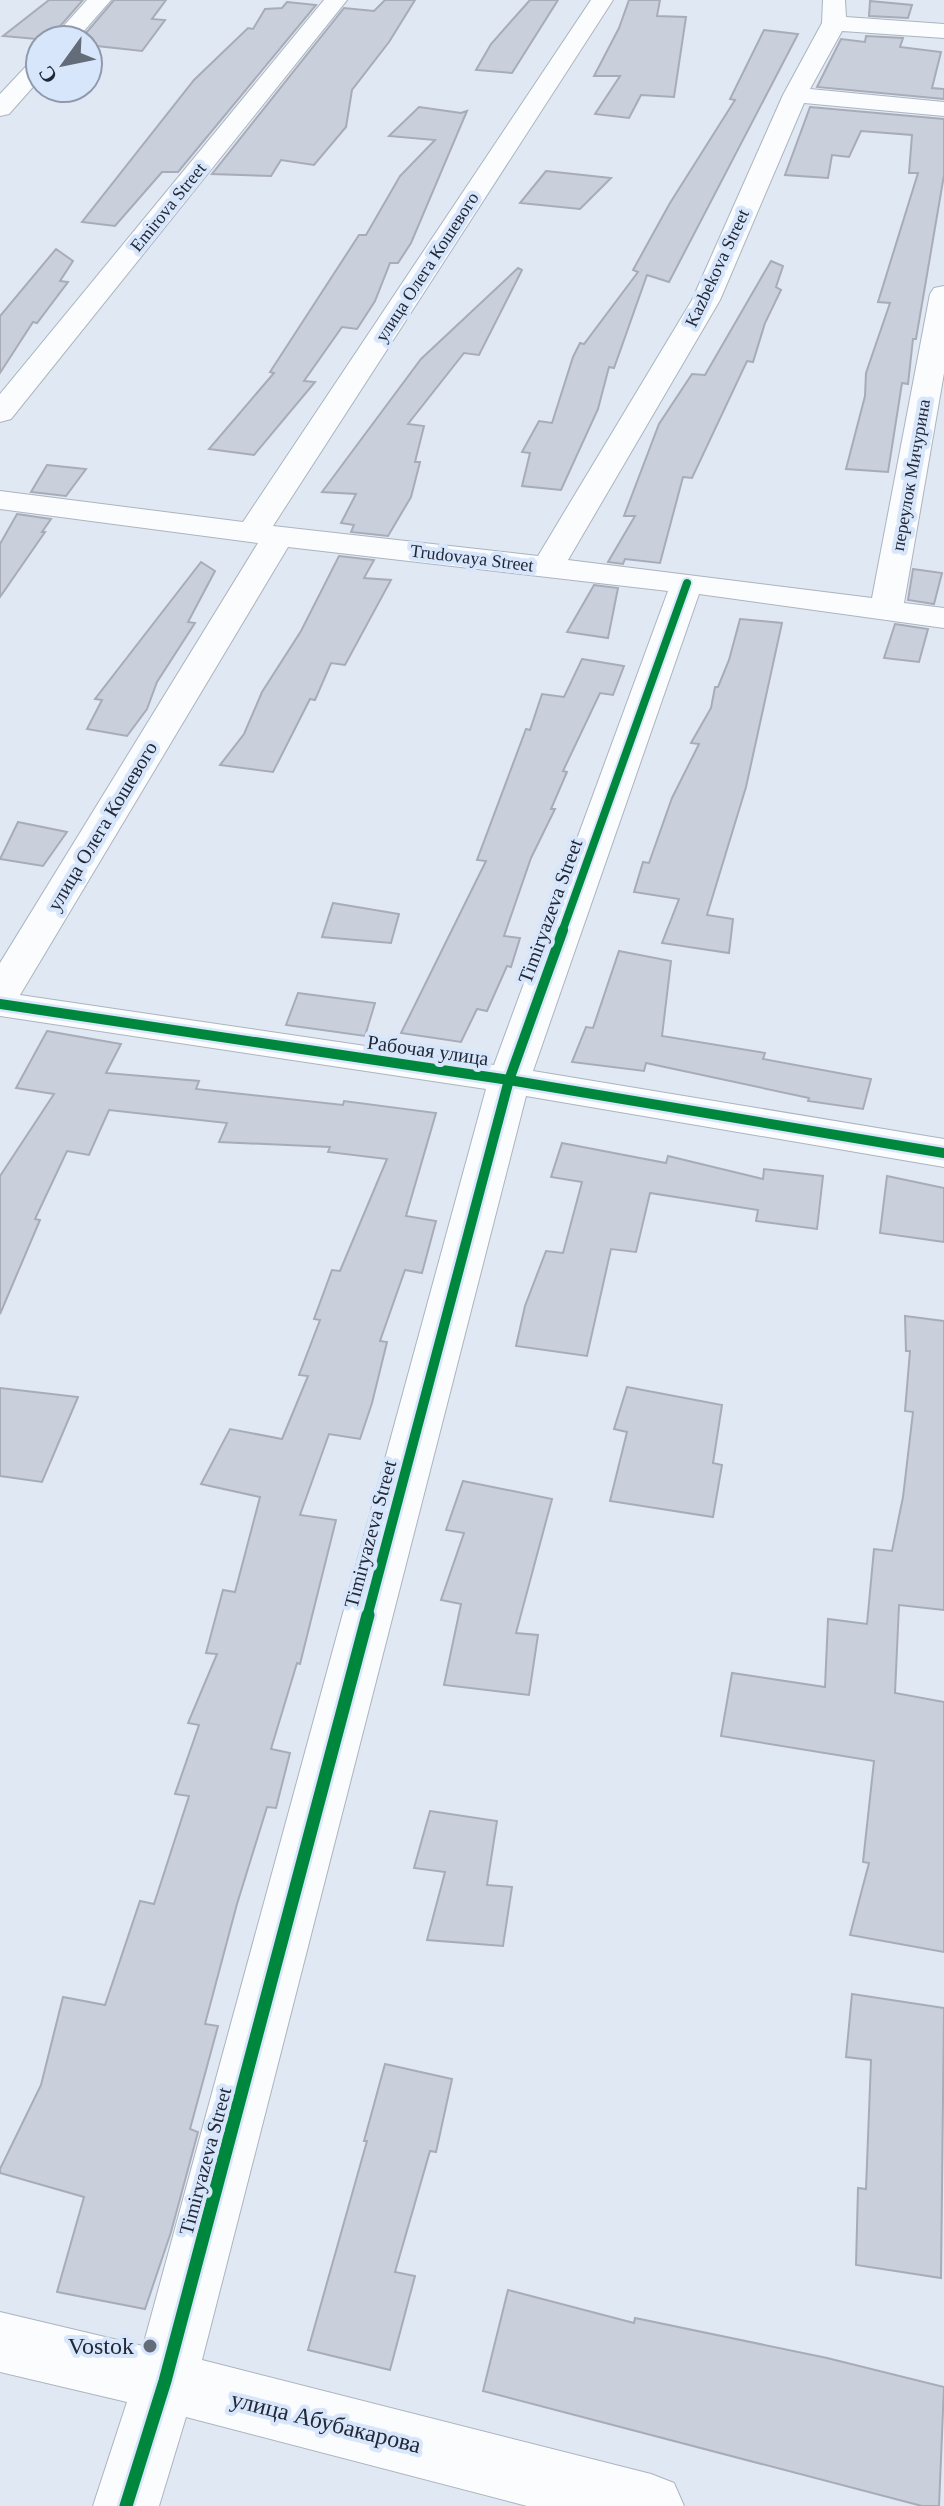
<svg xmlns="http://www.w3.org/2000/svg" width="944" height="2506" font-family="Georgia,serif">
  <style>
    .building { fill: #cacfdc; stroke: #a8acb8; stroke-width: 2 }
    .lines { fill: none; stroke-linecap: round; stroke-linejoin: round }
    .minor-casing { stroke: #acb4bf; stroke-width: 2 }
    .minor { fill: #fafcfd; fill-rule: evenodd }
    .cycleway-far2-casing { stroke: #d8e6fc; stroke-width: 12 }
    .cycleway-far1-casing { stroke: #d8e6fc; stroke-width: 15 }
    .cycleway-casing { stroke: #d8e6fc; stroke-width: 18 }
    .cycleway-far2 { stroke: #00873e; stroke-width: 8 }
    .cycleway-far1 { stroke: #00873e; stroke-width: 10 }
    .cycleway { stroke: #00873e; stroke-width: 13 }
    .poi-dot { fill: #646c79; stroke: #d8e6fc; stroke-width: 3 }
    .labels { text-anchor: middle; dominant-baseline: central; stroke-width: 8; stroke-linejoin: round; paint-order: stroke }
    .far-street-label { font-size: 18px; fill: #212937; stroke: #d8e6fc }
    .street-label { font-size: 20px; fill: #212937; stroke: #d8e6fc }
    .near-poi-label { font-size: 24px; fill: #212937; stroke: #d8e6fc; text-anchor: end }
    .near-street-label { font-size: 24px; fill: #212937; stroke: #d8e6fc }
  </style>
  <rect width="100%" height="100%" fill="#e0e8f4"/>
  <!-- building -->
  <g class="building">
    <path d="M49,0H83L48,40L3,36Z"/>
    <path d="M114,0H166L152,19L165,20L142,51L88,45V40H80Z"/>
    <path d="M385,0H415L389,42L352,90L346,127L314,165L281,160L271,176L212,174L344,8L374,11Z"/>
    <path d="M530,0H558L512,73L476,70L491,44Z"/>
    <path d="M629,0H660L657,16L686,17L674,97L641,95L629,118L595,114L620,76H594L619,28Z"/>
    <path d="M870,1L912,5L908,18L869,16Z"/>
    <path d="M287,2L316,5L178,172H162L115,226L82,222L194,80L248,28L253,29L265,9L282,8Z"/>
    <path d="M764,30L798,34L669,282L647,275L614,368L609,367L598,409L561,490L522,486L530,453L522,452L539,421L552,423L573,357L580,343L584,344L638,272L633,270L670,203L735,100L730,99Z"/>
    <path d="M866,36L903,38L900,47L941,52L932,88L944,89V99L817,87L841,39L865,42Z"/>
    <path d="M419,107L461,113L467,111L411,243L398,263H390L375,301L357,329L342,327L304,381L315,382L254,455L209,449L274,373L270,372L359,235H366L400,176L435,140L389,136Z"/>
    <path d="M810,107L944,119V175L916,339H913L908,384L902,383L888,472L846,469L865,396L866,373L890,303L878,302L918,173H909L912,135L861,131L849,157L832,155L828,178L785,175Z"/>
    <path d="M546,171L611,178L580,209L520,203Z"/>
    <path d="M56,249L73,261L60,281L68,282L37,323L33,322L0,373V316Z"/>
    <path d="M771,261L783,266L776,287L781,290L765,323L753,362L747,361L692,478L683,477L660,563L625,559L623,564L608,562L635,516H624L659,424L692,374L705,375Z"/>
    <path d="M518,268L522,270L479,355L464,353L408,424L424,426L415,462H420L411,497L388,536L351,532L354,525L341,523L356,494L322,492L421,359Z"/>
    <path d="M47,465L86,469L66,496L31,492Z"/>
    <path d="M17,514L51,519L42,532H45L0,597V544Z"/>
    <path d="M339,556L374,560L364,578L391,580L345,665L331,663L315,700L310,699L273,772L220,765L244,734L262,692L301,631Z"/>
    <path d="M201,562L215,571L188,622L195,623L157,682L147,709L127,736L87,729L102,700L95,699Z"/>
    <path d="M913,569L942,573L934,604L908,600Z"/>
    <path d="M594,585L618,588L608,638L567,632Z"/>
    <path d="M740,619L782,623L746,787L707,915L733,919L729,953L662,943L679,899L634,892L643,862L649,863L672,798L699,744L691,743L711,708L715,687H718L729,660Z"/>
    <path d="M895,624L928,629L919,662L884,658Z"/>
    <path d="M582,659L624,666L613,695L600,693L563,771L567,772L551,809H555L531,858L504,936L520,938L511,967L507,966L487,1011L477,1009L461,1042L401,1033L486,861L477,860L526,729L530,730L542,694L564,697Z"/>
    <path d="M18,822L67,832L43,866L0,859Z"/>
    <path d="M333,903L399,914L391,943L322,937Z"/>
    <path d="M619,951L671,961L662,1036L765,1053L763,1059L871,1079L863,1109L808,1101L809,1098L646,1063L644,1071L572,1062L586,1027L593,1028Z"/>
    <path d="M298,993L375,1003L365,1036L286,1025Z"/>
    <path d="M47,1031L121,1044L106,1073L199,1081L196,1089L343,1105L344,1101L436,1113L406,1216L436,1221L422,1273L405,1270L380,1341L387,1342L372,1403L360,1439L329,1434L300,1515L336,1520L300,1664L297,1663L271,1749L290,1753L276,1808L267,1807L237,1904L205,2024L218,2026L190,2129L198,2132L171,2232L145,2309L57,2292L84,2197L0,2173V2169L41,2085L63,1997L105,2005L140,1901L154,1904L189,1796L175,1794L199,1725L188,1723L217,1654L206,1653L223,1590L235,1592L260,1497L201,1484L230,1429L282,1439L308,1376L299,1375L320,1320L314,1319L332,1270L340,1271L387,1159L328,1152L330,1147L219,1142L227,1123L109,1110L89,1155L67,1151L35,1219L40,1220L0,1314V1176L54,1094L16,1088Z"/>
    <path d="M562,1143L666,1163L668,1156L763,1179L764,1169L823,1176L817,1229L756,1221L758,1210L650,1193L636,1252L611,1249L587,1356L516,1346L525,1306L546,1251L563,1253L582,1182L551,1177Z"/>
    <path d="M887,1176L944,1188V1242L880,1233Z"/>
    <path d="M905,1316L944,1321V1610L899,1605L895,1693L944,1702V1952L850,1935L869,1863L863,1862L874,1761L721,1736L732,1673L825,1687L828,1619L867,1624L874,1549L892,1551L903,1497L913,1412L905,1411L910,1351H906Z"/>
    <path d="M627,1387L722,1405L713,1463L722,1465L713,1517L610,1501L627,1432L614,1429Z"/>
    <path d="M0,1388L78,1397L42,1482L0,1476Z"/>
    <path d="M463,1481L552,1499L516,1633L538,1635L529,1695L444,1685L461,1604L441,1600L464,1533L446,1530Z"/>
    <path d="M430,1811L497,1821L487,1885L512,1887L503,1946L427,1940L445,1872L414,1868Z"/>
    <path d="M852,1994L944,2008L941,2278L856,2265L858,2188L866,2189L871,2060L846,2057Z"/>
    <path d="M385,2064L452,2079L436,2152L430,2151L395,2272L415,2276L390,2370L308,2350L367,2141H364Z"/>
    <path d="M508,2290L634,2323L635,2318L827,2358L944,2387L939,2506H922L483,2391Z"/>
  </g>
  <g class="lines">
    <!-- minor casing -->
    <g class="minor-casing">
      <g id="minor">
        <path d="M87,0H111L76,40H51Z"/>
        <path d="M324,0H347L11,419L0,422V394Z"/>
        <path d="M591,0H613L273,526L538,556L692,300L783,95L822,23L823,0H845L846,17L944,24V38L842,31L810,89L944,102V116L804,103L720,300L568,560L872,598L930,294L934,288L944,286V373L904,603L944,608V628L699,594L533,1071L944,1139V1167L526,1096L202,2360L651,2474L674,2483L684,2506H527L186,2417L159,2506H93L127,2402L0,2372V2312L143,2346L486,1089L0,1016V963L258,543L0,509V491L243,522ZM288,547L668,591L494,1065L20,995Z"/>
        <path d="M40,58V79L9,114L0,116V94L32,60Z"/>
      </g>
    </g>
    <!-- minor -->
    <use href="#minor" class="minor"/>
    <!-- cycleway-far2 casing -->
    <g class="cycleway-far2-casing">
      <path id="cycleway-far2" d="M562,932L687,583"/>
    </g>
    <!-- cycleway-far1 casing -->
    <g class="cycleway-far1-casing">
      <g id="cycleway-far1">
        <path d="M0,1004L509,1080L944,1153"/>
        <path d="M367,1617L509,1080L563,930"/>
      </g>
    </g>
    <!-- cycleway casing -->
    <g class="cycleway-casing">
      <path id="cycleway" d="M126,2506L165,2381L368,1615"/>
    </g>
    <!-- cycleway-far2 -->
    <use href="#cycleway-far2" class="cycleway-far2"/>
    <!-- cycleway-far1 -->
    <use href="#cycleway-far1" class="cycleway-far1"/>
    <!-- cycleway -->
    <use href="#cycleway" class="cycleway"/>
  </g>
  <!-- markers -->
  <circle class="poi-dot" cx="150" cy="2346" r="8"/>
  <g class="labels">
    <!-- far-street labels -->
    <g class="far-street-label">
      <text transform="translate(168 207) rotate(-51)">Emirova Street</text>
      <text transform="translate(427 267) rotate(-57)">улица Олега Кошевого</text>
      <text transform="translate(717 268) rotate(-65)">Kazbekova Street</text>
      <text transform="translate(911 475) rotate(-80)">переулок Мичурина</text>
      <text transform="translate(472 558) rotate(7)">Trudovaya Street</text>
    </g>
    <!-- street labels -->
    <g class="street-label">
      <text transform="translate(102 826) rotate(-59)">улица Олега Кошевого</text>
      <text transform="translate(550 911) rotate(-70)">Timiryazeva Street</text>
      <text transform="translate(428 1050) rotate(8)">Рабочая улица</text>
      <text transform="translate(370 1534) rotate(-75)">Timiryazeva Street</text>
      <text transform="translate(205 2161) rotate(-75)">Timiryazeva Street</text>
    </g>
    <!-- near-poi labels -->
    <g class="near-poi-label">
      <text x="134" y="2346">Vostok</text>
    </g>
    <!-- near-street labels -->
    <g class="near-street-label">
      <text transform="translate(326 2422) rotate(14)">улица Абубакарова</text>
    </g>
  </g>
  <!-- north arrow -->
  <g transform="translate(64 64) rotate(237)"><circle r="38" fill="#d8e6fc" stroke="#8f9aad" stroke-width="2"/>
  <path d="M0-6L14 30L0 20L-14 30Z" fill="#646c79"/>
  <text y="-12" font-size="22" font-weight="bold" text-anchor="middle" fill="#212937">С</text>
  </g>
</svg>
